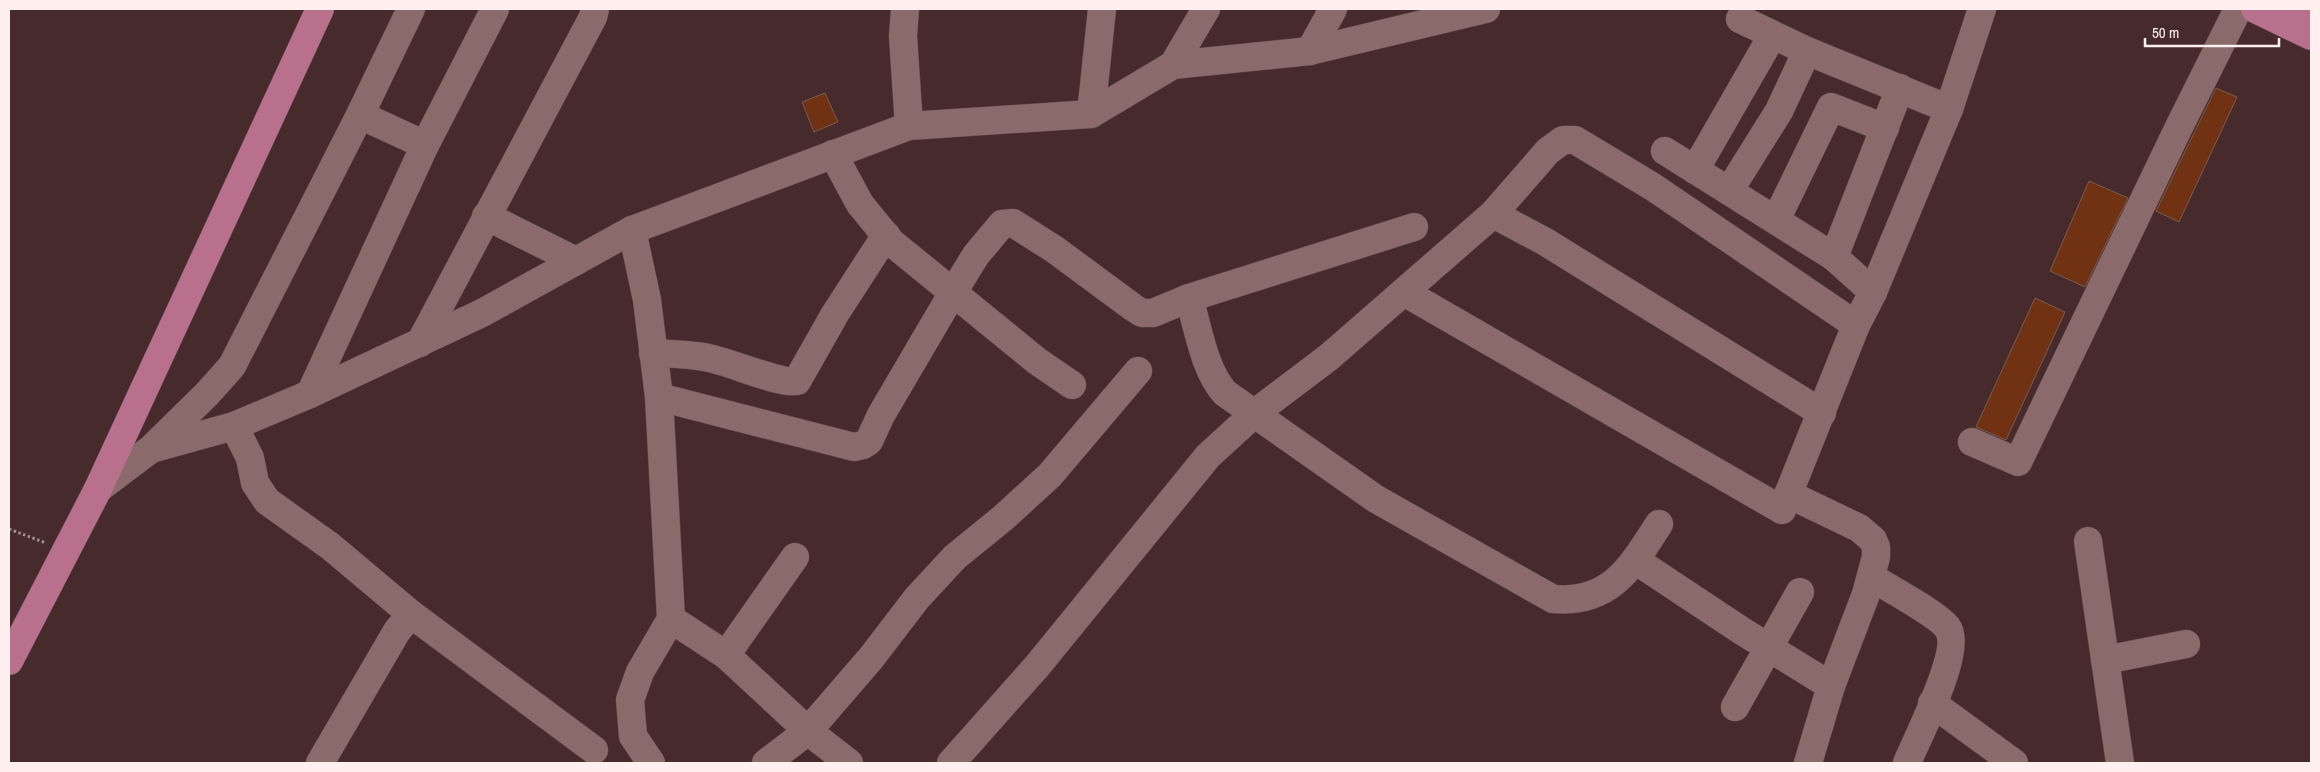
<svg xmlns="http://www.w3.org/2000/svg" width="2320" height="772" font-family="'Archivo Narrow',sans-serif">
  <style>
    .building { fill: #703213; stroke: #785c50 }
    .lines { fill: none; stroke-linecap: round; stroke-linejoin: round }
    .minor-casing { stroke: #5f4849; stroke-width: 29 }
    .major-casing { stroke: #5f4849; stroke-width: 29 }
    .path { stroke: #a38d8d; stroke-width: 3; stroke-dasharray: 2.5 2.5; stroke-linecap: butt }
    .minor { stroke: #8a6a6a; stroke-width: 28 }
    .major { stroke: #b9708d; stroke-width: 28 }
  </style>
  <rect width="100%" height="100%" fill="#472b2c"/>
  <!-- building -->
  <g class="building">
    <path d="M2216,88L2237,97L2179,222L2156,211Z"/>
    <path d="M825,93L838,122L814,132L802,102Z"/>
    <path d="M2089,181L2128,198L2085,287L2050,271Z"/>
    <path d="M2035,298L2065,312L2006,440L1976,427Z"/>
  </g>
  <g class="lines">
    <!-- minor casing -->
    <g class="minor-casing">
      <g id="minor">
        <path d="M905,9L903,36L909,126"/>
        <path d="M1740,19L1807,51L1949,109"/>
        <path d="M1310,51L1333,9"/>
        <path d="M1173,65L1206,9"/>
        <path d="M1091,114L1102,9"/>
        <path d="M360,115L425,145"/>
        <path d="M1665,151L1834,257L1873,292"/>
        <path d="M833,154L860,204L891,242L1037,361L1072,385"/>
        <path d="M1695,170L1772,36"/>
        <path d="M1729,191L1779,111L1807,51"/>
        <path d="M486,216L576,261"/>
        <path d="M1776,220L1831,107L1885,128"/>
        <path d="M632,230L647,300L659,397L671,619L640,672L630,700L633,736L651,763"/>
        <path d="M1834,257L1900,88"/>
        <path d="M1404,292L1782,510L1856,325L1873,292L1949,109L1982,9"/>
        <path d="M1189,298C1198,327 1204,370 1225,393L1376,499L1553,599C1611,604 1631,567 1659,524"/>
        <path d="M420,343L593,17L595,9"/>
        <path d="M653,353C670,354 687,354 704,357C726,360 781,385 797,381L835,314L886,235"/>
        <path d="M310,394L425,145L495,9"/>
        <path d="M659,397L854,447L863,445L869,441L881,415L952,294L976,255L1002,224L1013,223L1054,249L1134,308L1142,313H1153L1189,298L1414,227"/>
        <path d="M1822,413L1544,241L1493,214L1548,151L1563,140H1575L1653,187L1856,325"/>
        <path d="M234,426L250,458L255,483L267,501L330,546L411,614"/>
        <path d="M1972,442L2018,462L2179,127L2238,9"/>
        <path d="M153,447L207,394L232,366L360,115L411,9"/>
        <path d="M98,489L151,449L234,426L310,394L482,313L632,230L909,126L1091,114L1173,65L1310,51L1486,9"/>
        <path d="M1788,494L1859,528L1873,540L1876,547V557L1866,594L1831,686L1808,763"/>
        <path d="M2088,541L2120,763"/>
        <path d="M1635,560L1742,631L1831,686"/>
        <path d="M1871,577C1888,588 1936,613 1947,627C1964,649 1917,738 1907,763"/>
        <path d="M671,619L726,655L808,731L849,763"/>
        <path d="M726,655L795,557"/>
        <path d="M2105,660L2186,644"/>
        <path d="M1932,703L2014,763"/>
        <path d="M1735,707L1800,592"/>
        <path d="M320,763L397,631L411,614L594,750"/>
        <path d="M766,763L808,731L871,658L917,598L955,557L1003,518L1050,475L1138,371"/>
        <path d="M951,763L1038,665L1208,456L1255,413L1329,357L1493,214"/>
      </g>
    </g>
    <!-- major casing -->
    <g class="major-casing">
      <g id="major">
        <path d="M2255,9L2311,36"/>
        <path d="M2301,9L2311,14"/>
        <path d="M9,661L98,489L320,9"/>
      </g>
    </g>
    <!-- path -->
    <path class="path" d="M9,529L46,543"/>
    <!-- minor -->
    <use href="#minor" class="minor"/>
    <!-- major -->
    <use href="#major" class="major"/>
  </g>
  <!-- border -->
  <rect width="2320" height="772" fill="none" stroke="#ffefef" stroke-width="20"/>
  <!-- scale -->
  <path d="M2145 38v8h134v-8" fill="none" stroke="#ffefef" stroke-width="2.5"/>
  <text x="2152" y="38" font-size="15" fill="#ffefef" stroke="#472b2c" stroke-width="4" paint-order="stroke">50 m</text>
</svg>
